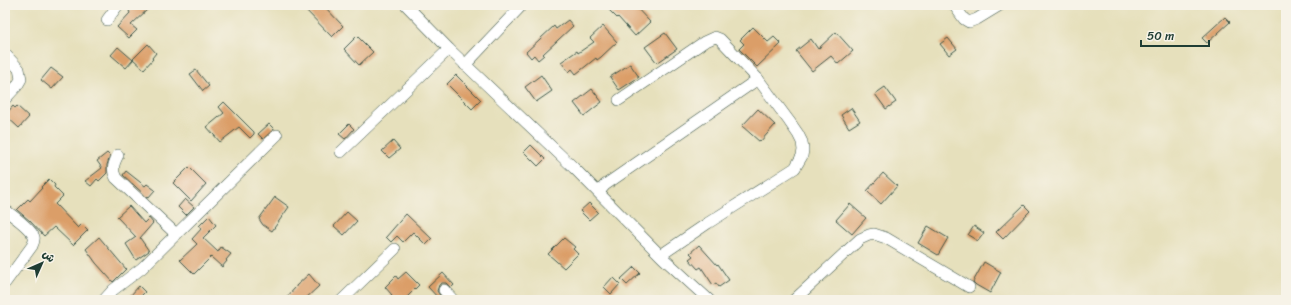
<svg xmlns="http://www.w3.org/2000/svg" width="1291" height="305" font-family="Sriracha,'Playpen Sans Arabic',sans-serif">
  <style>
    .building { fill: #db9e68 }
    .lines { fill: none; stroke-linecap: round; stroke-linejoin: round }
    .minor-casing { stroke: #3d5548; stroke-width: 12 }
    .minor { stroke: #fff; stroke-width: 11 }
  </style>
  <rect width="100%" height="100%" fill="#f7f3e8"/>
  <filter id="ink" filterUnits="userSpaceOnUse"><feTurbulence type="fractalNoise" baseFrequency=".025" numOctaves="2"/><feDisplacementMap in="SourceGraphic" scale="8" xChannelSelector="R" yChannelSelector="G"/><feConvolveMatrix kernelMatrix="1 2 1 2 8 2 1 2 1" color-interpolation-filters="sRGB"/></filter>
  <filter id="wash" filterUnits="userSpaceOnUse"><feTurbulence type="fractalNoise" baseFrequency=".012" numOctaves="4" result="noise"/><feDisplacementMap in="SourceGraphic" scale="16" xChannelSelector="R" yChannelSelector="G"/><feGaussianBlur stdDeviation="0.9" result="paint"/><feColorMatrix in="noise" values="0 0 0 0 0 0 0 0 0 0 0 0 0 0 0 0 0 1.4 0 .05"/><feComposite in="paint" operator="in"/></filter>
  <g filter="url(#wash)">
    <rect width="100%" height="100%" fill="#e6e0bc"/>
    <g id="blocks">
      <!-- building -->
      <g class="building">
        <path d="M136,5H144L148,9L131,25L137,30L129,38L117,27L130,13L129,11Z"/>
        <path d="M301,5H323L343,26L332,37Z"/>
        <path d="M614,5H634L650,22L635,36L618,17L617,18L609,10Z"/>
        <path d="M1225,17L1230,22L1207,43L1202,38Z"/>
        <path d="M568,20L573,26L543,54L544,55L538,60L534,55L531,58L526,52L554,26L556,29Z"/>
        <path d="M603,26L617,42L601,57L597,60L596,58L576,74L572,69L569,72L561,62L577,51L578,53L594,42L590,38Z"/>
        <path d="M753,27L768,42L774,37L781,44L757,67L739,49L744,44L740,40Z"/>
        <path d="M836,32L853,51L838,64L831,56L812,71L796,51L811,39L818,49Z"/>
        <path d="M665,33L677,49L657,63L645,47Z"/>
        <path d="M357,36L373,52L359,65L344,49Z"/>
        <path d="M948,38L957,49L949,55L940,44Z"/>
        <path d="M148,44L156,53L152,58L153,59L144,69L133,59Z"/>
        <path d="M118,47L133,60L126,68L111,55Z"/>
        <path d="M630,64L639,77L619,90L610,77Z"/>
        <path d="M51,68L63,77L52,89L41,80Z"/>
        <path d="M196,70L209,86L203,91L190,74Z"/>
        <path d="M456,75L481,100L472,109L447,84Z"/>
        <path d="M541,75L552,91L536,102L525,87Z"/>
        <path d="M885,87L896,102L886,109L875,94Z"/>
        <path d="M592,89L602,102L584,116L574,103Z"/>
        <path d="M224,102L254,132V134L250,138L239,127L220,142L207,127L224,113L219,107Z"/>
        <path d="M13,106L15,108L17,106L29,117L19,128L5,115Z"/>
        <path d="M851,108L860,121L849,128L841,115Z"/>
        <path d="M758,109L775,125L760,142L742,126Z"/>
        <path d="M269,124L274,129L263,139L258,134Z"/>
        <path d="M349,124L354,129L345,139L339,134Z"/>
        <path d="M393,141L400,149L389,158L382,151Z"/>
        <path d="M531,145L545,159L538,166L524,152Z"/>
        <path d="M107,153L110,156L107,165V173L99,181L97,179L91,186L85,181L102,168L97,161Z"/>
        <path d="M189,167L206,184L191,201L173,183Z"/>
        <path d="M126,171L145,186L147,184L155,190L148,198L123,175Z"/>
        <path d="M883,173L897,186L881,204L867,191Z"/>
        <path d="M49,179L55,185L54,187L63,196L55,204L78,228L82,224L88,230L73,245L54,227L44,236L30,221L17,210L28,199L30,201L42,188L41,187Z"/>
        <path d="M275,197L289,207L272,231L263,225L259,219Z"/>
        <path d="M185,199L194,207L186,215L178,207Z"/>
        <path d="M589,203L598,212L589,220L580,211Z"/>
        <path d="M850,204L866,218L852,234L836,220Z"/>
        <path d="M1024,205L1030,211L1003,239L996,232Z"/>
        <path d="M129,206L144,223L149,218L153,223L140,238L149,251L136,260L126,244L136,237L117,217Z"/>
        <path d="M347,212L357,221L344,235L334,226Z"/>
        <path d="M406,214L432,239L426,245L413,232L403,242L397,236L391,242L386,237Z"/>
        <path d="M209,216L216,225L203,238L218,252L221,247L231,254L226,260L227,261L222,267L211,257L194,274L180,260L197,244L192,239L202,228L199,226Z"/>
        <path d="M928,226L948,238L938,255L918,243Z"/>
        <path d="M974,226L984,233L978,241L968,235Z"/>
        <path d="M99,237L126,269L113,282L96,263L86,249Z"/>
        <path d="M564,238L575,247L573,249L578,254L564,268L548,254Z"/>
        <path d="M699,245L717,265L718,264L729,280L719,287L716,283L713,285L701,267L698,269L689,259L693,256L690,253Z"/>
        <path d="M984,262L1001,272L990,293L976,285L973,282Z"/>
        <path d="M634,267L640,273L627,285L621,279Z"/>
        <path d="M406,272L419,285L404,300H386L392,295L385,287L396,276L398,279Z"/>
        <path d="M443,273L454,285L451,288L446,283H442L439,285L437,291L441,297L439,299L428,287Z"/>
        <path d="M309,274L319,286L304,300H284L296,287V286Z"/>
        <path d="M613,277L620,284L611,294L604,287Z"/>
        <path d="M139,286L145,292L137,300H135L130,296Z"/>
      </g>
    </g>
  </g>
  <g filter="url(#ink)">
    <use href="#blocks" fill-opacity="0" stroke="#3d5548" stroke-width="1"/>
    <g class="lines">
      <!-- minor casing -->
      <g class="minor-casing">
        <g id="minor">
          <path d="M406,5L449,49L574,168L663,258L709,300"/>
          <path d="M954,5L964,19L969,22L977,19L1000,5"/>
          <path d="M107,20L118,5"/>
          <path d="M5,54L19,69L21,79L17,86L5,99"/>
          <path d="M465,65L522,5"/>
          <path d="M619,100L704,42L715,37L720,39L758,79L789,121L798,134L802,142L803,150L802,156L795,168L708,223L661,255"/>
          <path d="M341,152L449,49"/>
          <path d="M118,155C114,163 111,169 116,178L176,234"/>
          <path d="M599,192L605,185L758,79"/>
          <path d="M5,210C12,215 31,229 34,237C35,240 33,244 32,246L5,283"/>
          <path d="M444,290L453,300"/>
          <path d="M104,300L113,290L142,268L277,135"/>
          <path d="M342,300L395,249"/>
          <path d="M794,300L860,239L869,235L874,234L886,238L969,287"/>
        </g>
      </g>
      <!-- minor -->
      <use href="#minor" class="minor"/>
    </g>
  </g>
  <!-- margin -->
  <rect width="1291" height="305" fill="none" stroke="#f7f3e8" stroke-width="20"/>
  <!-- north arrow -->
  <g transform="translate(42 263) rotate(45)" stroke="#f7f3e8" stroke-width="3" paint-order="stroke">
  <path d="M0-3L7 15L0 10L-7 15Z" fill="#1f3d34"/>
  <text y="-6" font-size="11" font-weight="bold" text-anchor="middle" fill="#1f3d34">ش</text>
  </g>
  <!-- scale -->
  <path d="M1141 40v6h68v-6" fill="none" stroke="#1f3d34" stroke-width="2"/>
  <text x="1147" y="40" font-size="12" fill="#1f3d34" stroke="#f7f3e8" stroke-width="3" paint-order="stroke">50 m</text>
</svg>
